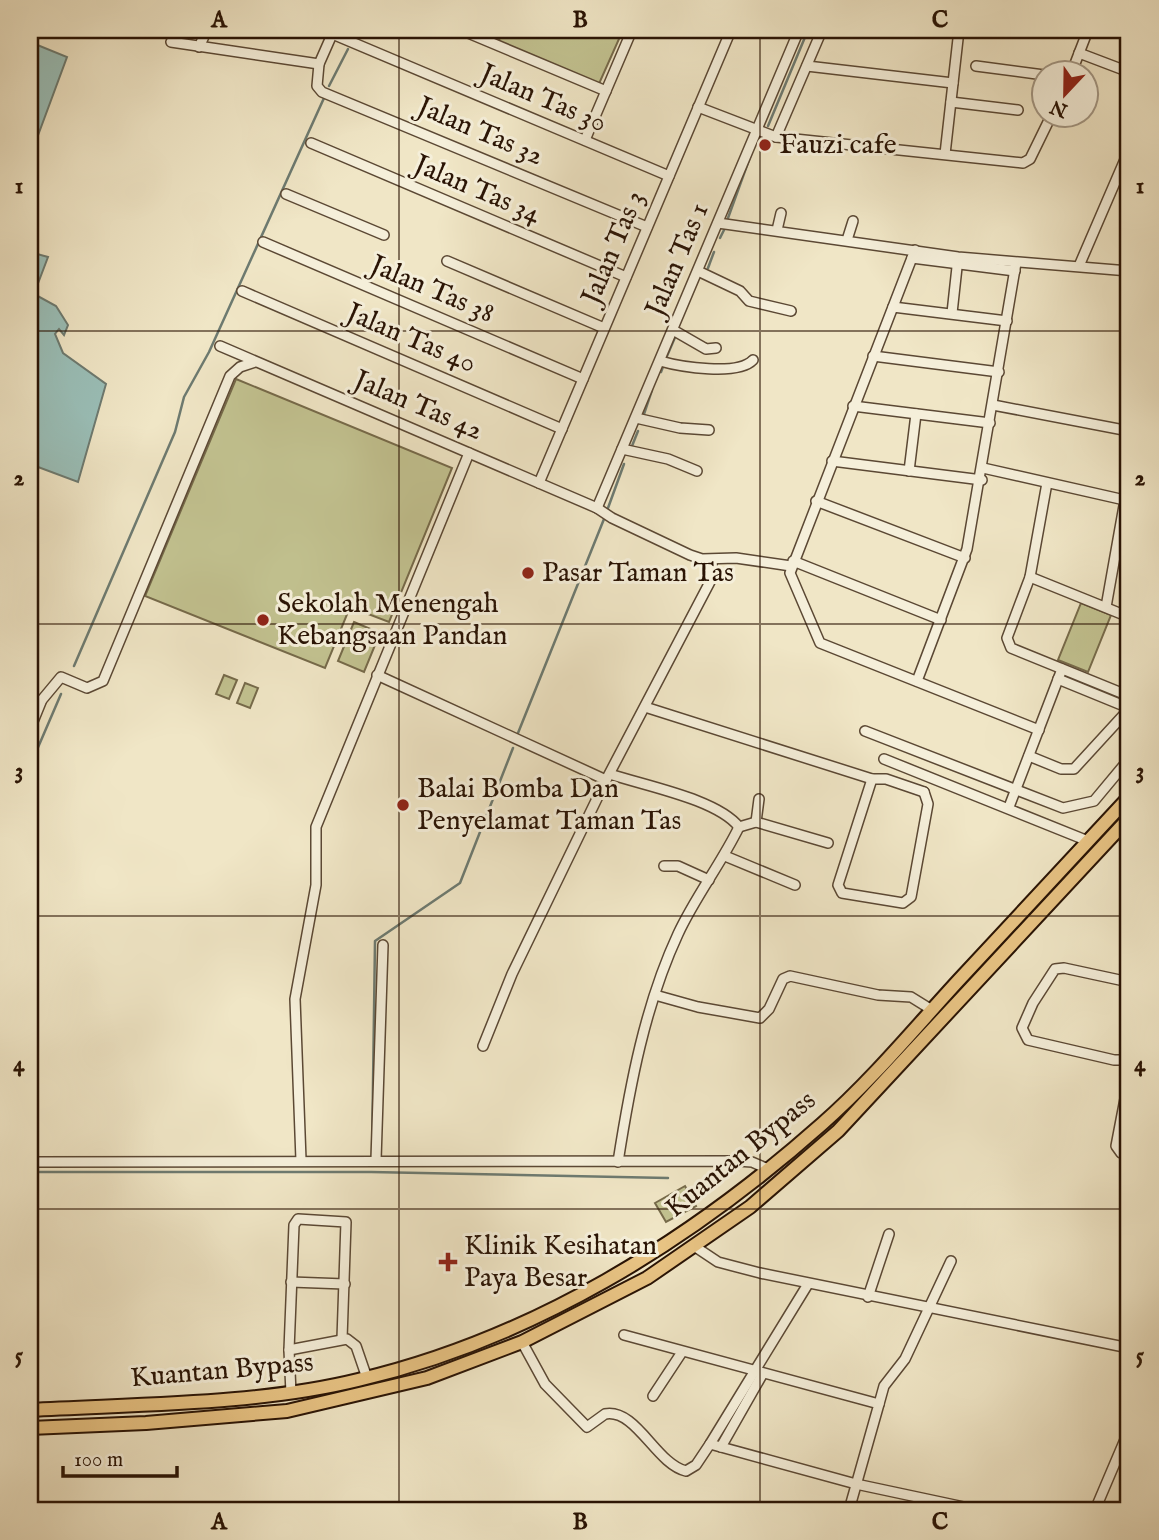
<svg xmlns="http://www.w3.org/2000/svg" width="1159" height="1540" font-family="'IM FELL English',serif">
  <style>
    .green { fill: #c2c290; stroke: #766a4a; stroke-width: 2 }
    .water { fill: #9abfb8; stroke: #6d7a70; stroke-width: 2 }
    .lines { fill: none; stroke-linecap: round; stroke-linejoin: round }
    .stream { stroke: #6d7a70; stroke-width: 2.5 }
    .minor-casing { stroke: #5b4834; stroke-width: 12 }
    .highway-casing { stroke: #291304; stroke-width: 16 }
    .minor { stroke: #f5efda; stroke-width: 9 }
    .highway { stroke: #e8c383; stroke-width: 12 }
    .grid { fill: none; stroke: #291304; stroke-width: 2; stroke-opacity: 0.55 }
    .poi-dot { fill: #8f2418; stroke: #f5efda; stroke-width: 2.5 }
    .labels { text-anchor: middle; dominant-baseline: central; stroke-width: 6; stroke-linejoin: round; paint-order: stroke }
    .street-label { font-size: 28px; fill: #291304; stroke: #f5efda }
    .poi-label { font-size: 28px; fill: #291304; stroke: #f5efda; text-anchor: start }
    .neatline { fill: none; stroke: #291304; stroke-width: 2.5 }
    .grid-label { font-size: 23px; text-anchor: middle; font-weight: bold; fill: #291304 }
  </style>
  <rect width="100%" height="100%" fill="#f0e6c6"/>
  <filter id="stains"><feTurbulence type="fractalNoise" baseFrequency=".00286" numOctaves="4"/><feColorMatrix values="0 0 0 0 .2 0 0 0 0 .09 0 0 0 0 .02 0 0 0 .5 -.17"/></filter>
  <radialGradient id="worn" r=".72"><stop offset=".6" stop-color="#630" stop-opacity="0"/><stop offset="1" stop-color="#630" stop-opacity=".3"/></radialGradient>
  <!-- green -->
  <g class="green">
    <path d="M503,30H623L598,86L498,43Z"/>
    <path d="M236,379L452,468L389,622L350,607L325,668L145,596Z"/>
    <path d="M1081,603L1111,615L1088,672L1058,660Z"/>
    <path d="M354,622L380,633L364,672L338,661Z"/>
    <path d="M224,675L237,680L229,699L216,694Z"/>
    <path d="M245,683L258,688L250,708L237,703Z"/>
    <path d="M685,1186L696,1206L666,1222L655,1203Z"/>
  </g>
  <!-- water -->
  <g class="water">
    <path d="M30,42L67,57L30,157Z"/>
    <path d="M30,252L48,257L34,294L56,306L68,325L64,335L59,329L55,334L63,353L106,384L78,482L30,464Z"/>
  </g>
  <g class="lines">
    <!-- stream -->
    <g class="stream">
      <path d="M353,39L357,30"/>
      <path d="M329,86L348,49"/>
      <path d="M768,126L808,30"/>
      <path d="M728,218L750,157"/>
      <path d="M720,238L724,230"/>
      <path d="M708,268L714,252"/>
      <path d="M667,356L676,335"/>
      <path d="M661,372L664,364"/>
      <path d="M644,414L652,390"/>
      <path d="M632,446L638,431"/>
      <path d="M608,508L624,464"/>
      <path d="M74,666L175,432L184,397L209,352L324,98"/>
      <path d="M518,733L604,519"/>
      <path d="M30,766L61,694"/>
      <path d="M372,1156L375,941L460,883L513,748"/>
      <path d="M30,1172H371L668,1178"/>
    </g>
    <!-- minor casing -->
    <g class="minor-casing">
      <g id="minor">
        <path d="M323,30L669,176"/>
        <path d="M334,30L319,64L317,86L322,92L647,227"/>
        <path d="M461,30L606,91"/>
        <path d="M269,33L271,30"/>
        <path d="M171,42L319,64"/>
        <path d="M199,47L207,30"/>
        <path d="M1079,53L1129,72"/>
        <path d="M807,66L953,83"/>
        <path d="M976,66L1044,75"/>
        <path d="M1071,74L1088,30"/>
        <path d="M951,102L1018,110"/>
        <path d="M698,107L776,137L1023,163L1030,159L1051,116"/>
        <path d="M776,137L822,30"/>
        <path d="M585,140L632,30"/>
        <path d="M311,143L626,277"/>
        <path d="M945,154L959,30"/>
        <path d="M286,194L384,235"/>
        <path d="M718,223L958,257L1129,271"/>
        <path d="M777,230L781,213"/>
        <path d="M847,240L853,221"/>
        <path d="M263,242L583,379"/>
        <path d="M915,250L790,573L820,643L1039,730"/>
        <path d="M912,258L1015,271"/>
        <path d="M447,261L604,328"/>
        <path d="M1079,266L1129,150"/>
        <path d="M698,271L740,291L749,301L791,311"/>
        <path d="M242,291L562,429"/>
        <path d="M893,307L1007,321"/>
        <path d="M952,313L958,258"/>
        <path d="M673,330L706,349L716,348"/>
        <path d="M220,346L597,508L612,518L690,555L702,559L736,558L791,566"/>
        <path d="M873,356L999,372"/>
        <path d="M660,361C681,367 738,376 753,360"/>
        <path d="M993,405L1129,431"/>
        <path d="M853,406L990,423"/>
        <path d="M636,418L680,428L709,430"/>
        <path d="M622,449L668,459L697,471"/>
        <path d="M832,461L982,480"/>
        <path d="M983,468L1129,501"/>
        <path d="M909,471L916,414"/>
        <path d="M539,483L731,30"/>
        <path d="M1047,483L1030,577L1007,638L1011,648L1129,696"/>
        <path d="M816,501L965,558"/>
        <path d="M597,508L799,30"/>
        <path d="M793,561L941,620"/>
        <path d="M1030,577L1129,617"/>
        <path d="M1106,607L1125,500"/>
        <path d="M377,675L606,780"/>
        <path d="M1058,679L1129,708"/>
        <path d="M917,681L967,549L1016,263"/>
        <path d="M645,707L872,779H886L924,792"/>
        <path d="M30,709L41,701L61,677L87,688L103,681L230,376L240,367L255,362"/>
        <path d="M30,729L41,702"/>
        <path d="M865,731L1063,808L1094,801L1129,759"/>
        <path d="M1029,756L1061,769H1074L1129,709"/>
        <path d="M884,759L1088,841"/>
        <path d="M610,774C645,786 717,799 739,827L756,822L828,843"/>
        <path d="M872,779L838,885L842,893L903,903L911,897L928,804L924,792"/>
        <path d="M1009,807L1062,669"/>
        <path d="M756,822L759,799"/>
        <path d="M725,856L795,885"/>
        <path d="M664,866H678L709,880"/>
        <path d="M1129,982L1064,968L1055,969L1033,1003L1022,1028L1028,1040L1114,1060H1123L1129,1056"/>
        <path d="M655,995L698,1007L760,1018L769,1009L783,979L790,976L878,995L911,997L932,1010"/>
        <path d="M483,1046L512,974L606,780L712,578V560"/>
        <path d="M1129,1078L1116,1146L1121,1153L1129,1156"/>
        <path d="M301,1160L295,999L316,885V827L469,453"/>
        <path d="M376,1160L383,945"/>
        <path d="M30,1162L737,1161L752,1162L768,1169"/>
        <path d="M618,1162C630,1085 645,1005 678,934C695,897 721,864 739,827"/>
        <path d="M694,1246L718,1262L760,1273L1129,1348"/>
        <path d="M291,1282L345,1284"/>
        <path d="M868,1297L889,1234"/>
        <path d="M624,1335L879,1404L849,1510"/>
        <path d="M522,1342L545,1384L587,1427L605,1414C636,1408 656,1464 686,1471L696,1465L710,1444L808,1284"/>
        <path d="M289,1350L347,1339L356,1346L367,1378"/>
        <path d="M291,1393L289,1350L294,1225L298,1219L346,1222L342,1339"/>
        <path d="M653,1396L682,1352"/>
        <path d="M879,1404L884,1386L905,1359L951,1261"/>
        <path d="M710,1444L856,1484L978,1510"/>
        <path d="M721,1447L762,1375"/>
        <path d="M1095,1510L1129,1430"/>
      </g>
    </g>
    <!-- highway casing -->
    <g class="highway-casing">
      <g id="highway">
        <path d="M30,1410C136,1404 256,1405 358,1380C532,1339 689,1242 822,1124C871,1081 914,1029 958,981C1015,919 1072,858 1129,797"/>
        <path d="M30,1428L146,1423L287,1411L427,1378L522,1342L647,1278L750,1207L838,1131L1129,818"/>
      </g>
    </g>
    <!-- minor -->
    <use href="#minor" class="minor"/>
    <!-- highway -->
    <use href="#highway" class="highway"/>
  </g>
  <!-- grid -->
  <path class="grid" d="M399,30V1510M760,30V1510M30,331H1129M30,624H1129M30,916H1129M30,1209H1129"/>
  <!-- markers -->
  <g class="poi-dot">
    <circle cx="765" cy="145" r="7"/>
    <circle cx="528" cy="573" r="7"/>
    <circle cx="263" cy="620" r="7"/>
    <circle cx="403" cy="805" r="7"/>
    <path d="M444.5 1251.5h7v7h7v7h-7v7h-7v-7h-7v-7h7z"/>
  </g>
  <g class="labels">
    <!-- street labels -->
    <g class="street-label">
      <text transform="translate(543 99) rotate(23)">Jalan Tas 30</text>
      <text transform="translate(480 132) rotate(23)">Jalan Tas 32</text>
      <text transform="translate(477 190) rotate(23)">Jalan Tas 34</text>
      <text transform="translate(614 248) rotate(-67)">Jalan Tas 3</text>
      <text transform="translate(678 260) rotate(-67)">Jalan Tas 1</text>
      <text transform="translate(432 290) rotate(23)">Jalan Tas 38</text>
      <text transform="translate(411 339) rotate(23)">Jalan Tas 40</text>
      <text transform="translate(418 406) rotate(23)">Jalan Tas 42</text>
      <text transform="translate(741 1155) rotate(-39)">Kuantan Bypass</text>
      <text transform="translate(222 1371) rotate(-5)">Kuantan Bypass</text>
    </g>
    <!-- poi labels -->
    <g class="poi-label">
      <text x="779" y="145">Fauzi cafe</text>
      <text x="542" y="573">Pasar Taman Tas</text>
      <text x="277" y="604">Sekolah Menengah<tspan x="277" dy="32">Kebangsaan Pandan</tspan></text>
      <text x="417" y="789">Balai Bomba Dan<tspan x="417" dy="32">Penyelamat Taman Tas</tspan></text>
      <text x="464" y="1246">Klinik Kesihatan<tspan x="464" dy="32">Paya Besar</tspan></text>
    </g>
  </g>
  <!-- margin -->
  <rect width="1159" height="1540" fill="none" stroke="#f0e6c6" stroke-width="77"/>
  <!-- north arrow -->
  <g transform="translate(1065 94) rotate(202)"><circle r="33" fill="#f5efda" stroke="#a39784" stroke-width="2"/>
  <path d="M0-5L12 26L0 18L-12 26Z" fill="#8f2418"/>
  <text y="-10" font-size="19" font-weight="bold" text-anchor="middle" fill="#291304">N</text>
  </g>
  <!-- scale -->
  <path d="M63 1466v10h114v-10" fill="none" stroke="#291304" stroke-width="3.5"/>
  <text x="74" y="1466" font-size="21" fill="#291304" stroke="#f5efda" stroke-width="5" paint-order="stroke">100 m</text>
  <rect x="38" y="38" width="1082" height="1464" class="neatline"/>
  <g class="grid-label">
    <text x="219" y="27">A</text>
    <text x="580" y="27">B</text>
    <text x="940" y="27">C</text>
    <text x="19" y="193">1</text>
    <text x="1140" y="193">1</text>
    <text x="19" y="485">2</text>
    <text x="1140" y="485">2</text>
    <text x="19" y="778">3</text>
    <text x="1140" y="778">3</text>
    <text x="19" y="1071">4</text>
    <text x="1140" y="1071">4</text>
    <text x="19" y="1363">5</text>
    <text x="1140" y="1363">5</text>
    <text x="219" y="1529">A</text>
    <text x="580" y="1529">B</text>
    <text x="940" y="1529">C</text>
  </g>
  <rect width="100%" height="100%" filter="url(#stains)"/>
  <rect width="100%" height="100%" fill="url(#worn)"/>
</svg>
